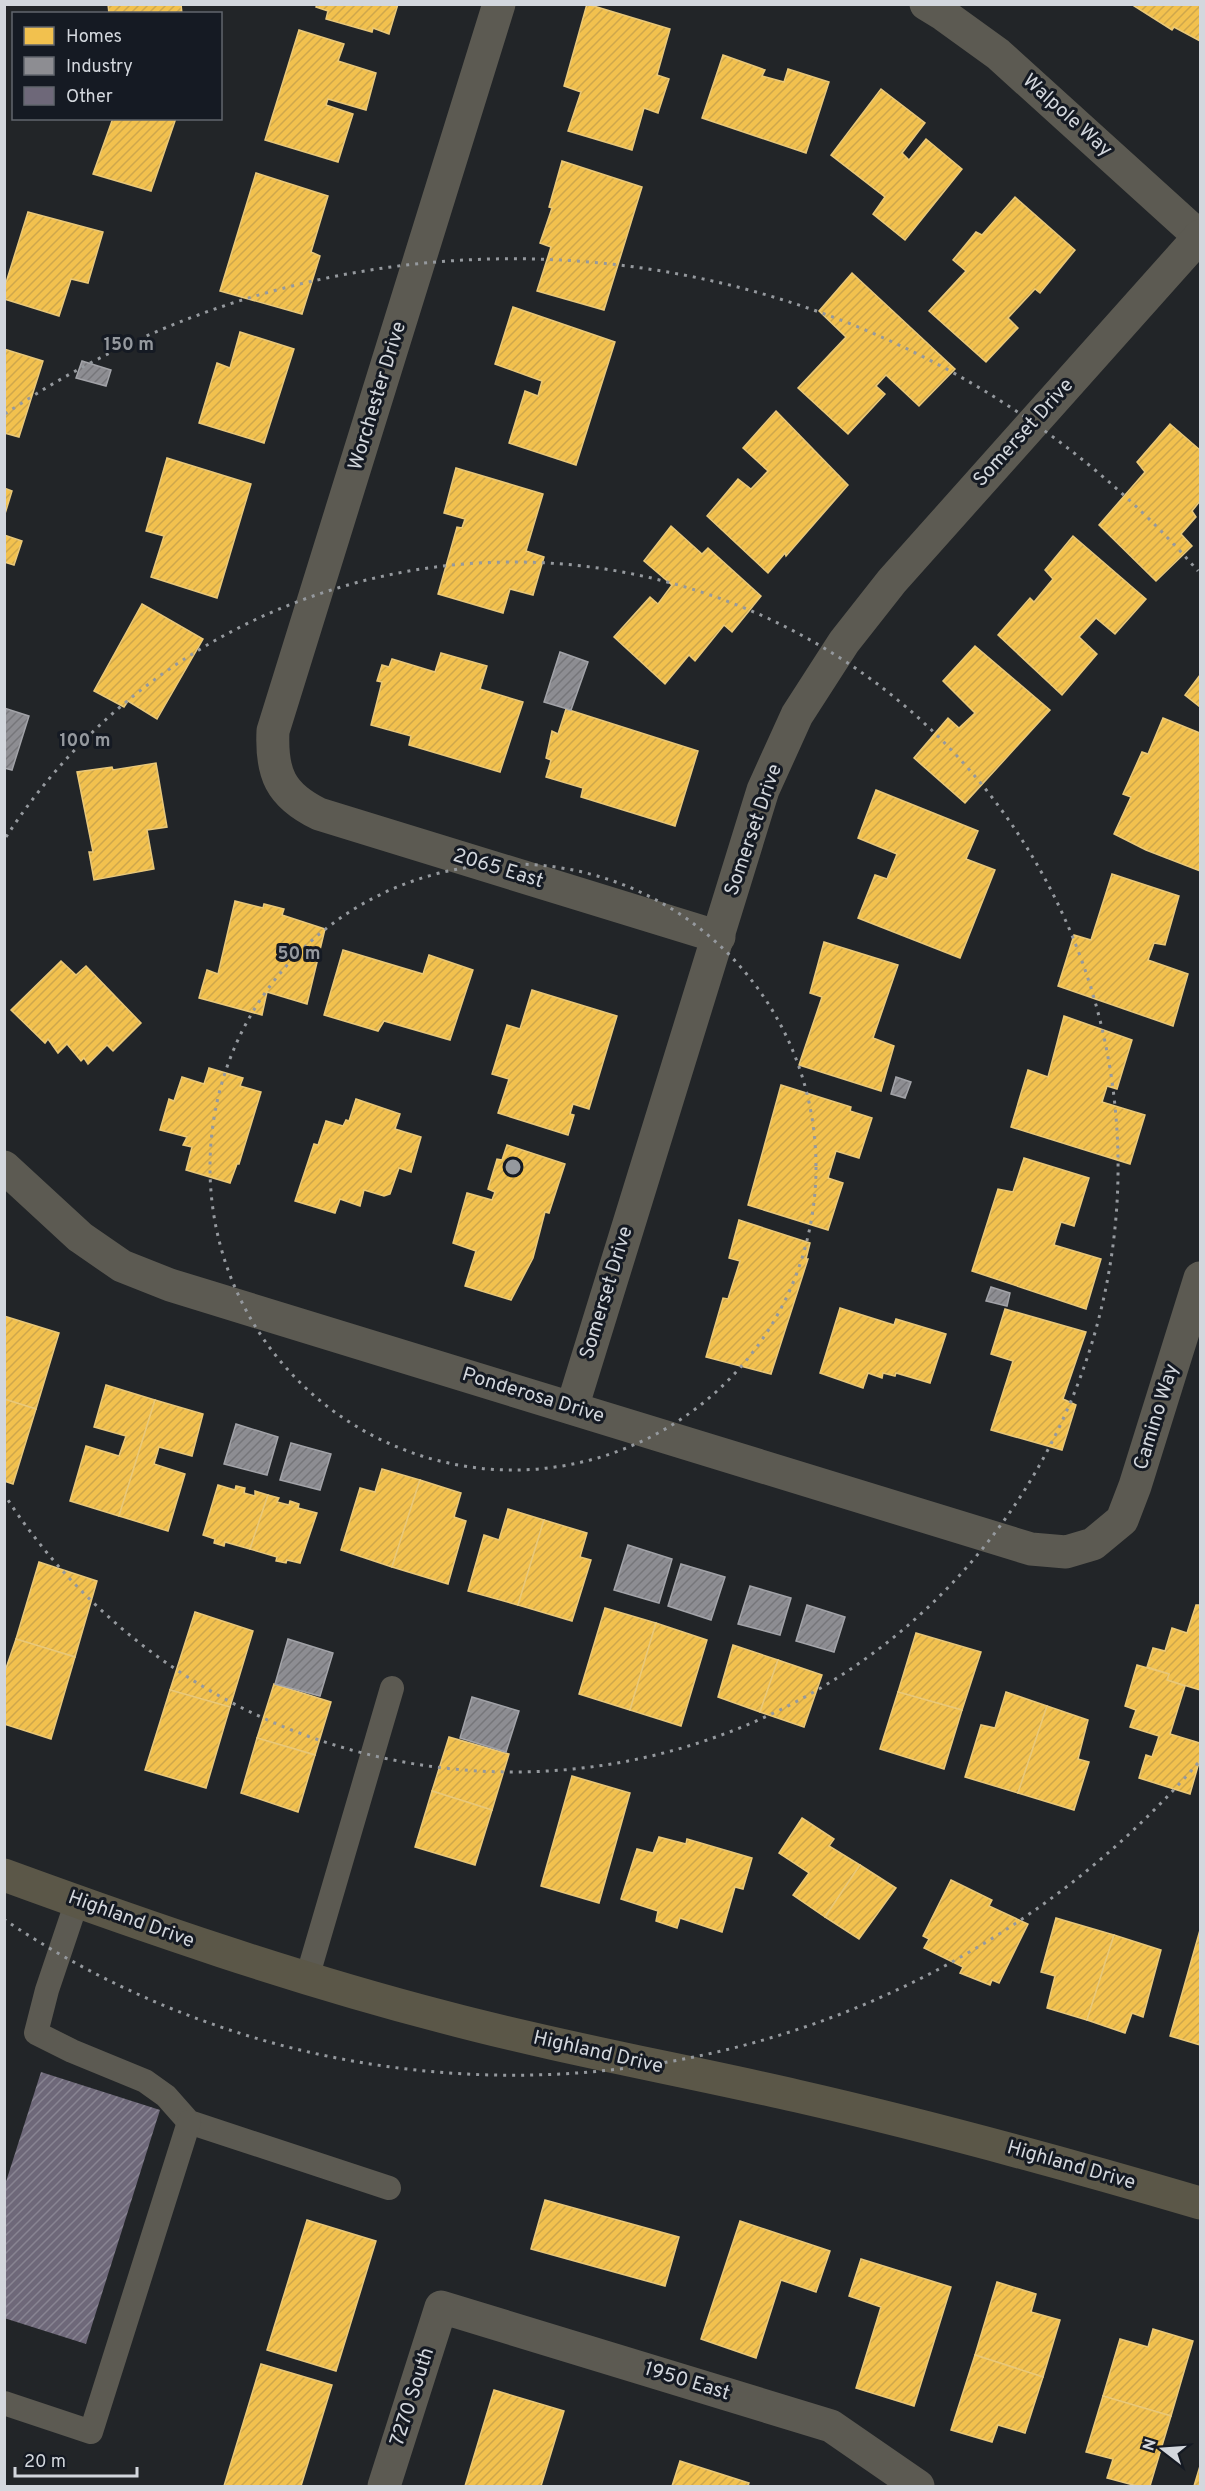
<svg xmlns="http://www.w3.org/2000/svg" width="1205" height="2491" font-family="Overpass,sans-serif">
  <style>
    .homes { fill: url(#homes-hatch); stroke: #e9c879; stroke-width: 1.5 }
    .industry { fill: url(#industry-hatch); stroke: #a2a3a8; stroke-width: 1.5 }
    .building { fill: url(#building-hatch) }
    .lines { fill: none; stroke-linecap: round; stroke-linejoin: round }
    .service { stroke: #5c5a52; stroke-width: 24 }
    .minor { stroke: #5c5a52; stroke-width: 33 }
    .primary { stroke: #5b5748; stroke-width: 33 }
    .ring { fill: none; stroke: #95999e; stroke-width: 3; stroke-dasharray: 3 6 }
    .labels { text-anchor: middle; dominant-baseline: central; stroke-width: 6; stroke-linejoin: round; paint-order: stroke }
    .street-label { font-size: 20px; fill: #d3d7dd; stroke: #151a23 }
    .centre { fill: #95999e; stroke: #151a23; stroke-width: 3 }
    .ring-label { font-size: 18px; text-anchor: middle; font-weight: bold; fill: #95999e; stroke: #151a23; stroke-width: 6; stroke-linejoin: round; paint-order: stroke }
  </style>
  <defs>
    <pattern id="homes-hatch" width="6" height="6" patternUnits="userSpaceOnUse" patternTransform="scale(1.5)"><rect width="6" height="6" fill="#f2c14e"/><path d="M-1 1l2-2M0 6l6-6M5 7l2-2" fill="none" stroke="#cea74c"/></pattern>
    <pattern id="industry-hatch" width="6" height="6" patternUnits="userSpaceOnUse" patternTransform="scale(1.5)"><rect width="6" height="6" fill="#8d8d92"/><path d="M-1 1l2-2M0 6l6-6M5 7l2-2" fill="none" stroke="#76767a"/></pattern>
    <pattern id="building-hatch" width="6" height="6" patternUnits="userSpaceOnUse" patternTransform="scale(1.5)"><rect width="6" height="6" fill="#6e6879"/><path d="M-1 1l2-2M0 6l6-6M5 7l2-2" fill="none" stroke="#888492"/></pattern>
  </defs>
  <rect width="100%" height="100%" fill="#222528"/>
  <!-- homes -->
  <g class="homes">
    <path d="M108,4H181L182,14H109Z"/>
    <path d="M317,4H398L389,34L373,28L372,32L326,19L328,11L316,7Z"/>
    <path d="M587,4L670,29L657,75L669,79L658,113L644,108L632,150L568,131L581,92L564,86Z"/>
    <path d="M1131,4H1200V41L1174,27L1172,30Z"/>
    <path d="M299,30L344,44L338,61L376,73L366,110L328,99L326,105L353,114L338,162L265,140Z"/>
    <path d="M723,55L765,70L762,76L784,82L788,69L829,82L806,153L702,118Z"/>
    <path d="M881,89L925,123L902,153L909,160L926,139L962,169L905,240L873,214L885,197L831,155Z"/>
    <path d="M113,118H176L151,191L93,174Z"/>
    <path d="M562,161L642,187L604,310L537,291L551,247L540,243L552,208L549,207Z"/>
    <path d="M256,173L328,196L311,252L320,256L302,314L220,291Z"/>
    <path d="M1015,197L1075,250L1040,293L1035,289L1008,318L1018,328L986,362L929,311L966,271L953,260L976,232L982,235Z"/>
    <path d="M28,212L103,232L88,283L71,279L59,316L4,299V289Z"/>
    <path d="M852,273L955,369L919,406L886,375L876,386L885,394L848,434L798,388L846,337L819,311Z"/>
    <path d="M513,307L615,342L576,465L509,443L525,391L538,396L542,381L495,364Z"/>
    <path d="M240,332L294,349L264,443L199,423L217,363L230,368Z"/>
    <path d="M4,349L43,361L19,437L4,433Z"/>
    <path d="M776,411L848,485L786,556L785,553L768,573L707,516L738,479L751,489L768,471L743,448Z"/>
    <path d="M1170,424L1200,450V501L1192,511L1196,517L1181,534L1192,546L1156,581L1099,525L1145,472L1137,462Z"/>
    <path d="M167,458L251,484L217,598L151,577L164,536L146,531Z"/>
    <path d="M456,468L543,494L526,551L544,557L533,595L510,589L503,613L438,594L457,527L462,528L465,519L444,513Z"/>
    <path d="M4,488L12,491L4,517Z"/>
    <path d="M671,526L702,554L708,548L761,596L732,632L724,625L695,661L689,655L665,684L614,637L650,597L658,604L672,585L644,561Z"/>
    <path d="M4,535L22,541L14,565L4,562Z"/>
    <path d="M1073,536L1146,599L1115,634L1096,618L1079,637L1097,654L1062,695L998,635L1030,598L1034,602L1053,579L1045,570Z"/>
    <path d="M142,604L203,639L157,719L128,701L124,707L94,691Z"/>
    <path d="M975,646L1050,710L965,803L914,758L948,718L959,728L975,713L943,681Z"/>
    <path d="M441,653L487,666L480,689L523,702L500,772L409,745L411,736L371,725L382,682L377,681L382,665L389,667L392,659L435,672Z"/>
    <path d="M1200,675V707L1185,695Z"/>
    <path d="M566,709L698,751L675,826L581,797L583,788L546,777L551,760L546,758L552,731L558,734Z"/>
    <path d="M1163,718L1200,733V871L1146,850L1114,834L1131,797L1123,794L1142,752L1148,754Z"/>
    <path d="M156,763L167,827L147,830L154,869L94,880L89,852H93L77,772L112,767L113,770Z"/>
    <path d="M876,790L978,831L966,859L995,870L960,958L858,918L875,875L887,879L897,854L858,838Z"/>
    <path d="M1112,874L1179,896L1165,945L1154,943L1148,960L1188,974L1173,1026L1058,986L1074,935L1091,940Z"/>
    <path d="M235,901L263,908L264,904L284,909L282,915L325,929L307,1004L267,992L262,1015L199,998L207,970L218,974Z"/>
    <path d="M824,942L898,965L873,1038L894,1046L881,1091L799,1065L822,997L810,993Z"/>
    <path d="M343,950L423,974L429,955L473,970L450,1040L384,1021L378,1031L324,1015Z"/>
    <path d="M61,961L76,975L86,966L141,1023L113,1051L107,1045L88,1064L84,1058L81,1061L67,1044L58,1053L48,1039L45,1043L11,1010Z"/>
    <path d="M532,990L617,1016L589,1109L573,1104L570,1114L574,1115L568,1135L498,1113L509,1079L492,1074L507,1025L520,1029Z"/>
    <path d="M1064,1016L1132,1040L1117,1089L1107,1086L1102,1102L1145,1115L1130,1164L1011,1127L1028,1070L1048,1077Z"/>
    <path d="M209,1068L243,1078L240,1086L261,1092L239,1164H237L230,1183L186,1170L192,1147L183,1145L187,1137L160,1130L169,1099L174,1101L182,1077L204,1084Z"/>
    <path d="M781,1085L851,1107L850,1111L872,1118L859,1158L836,1151L828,1178L843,1183L828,1230L748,1205Z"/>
    <path d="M356,1099L400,1114L395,1129L421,1137L411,1172L399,1168L390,1194L384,1196L364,1190L360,1206L340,1199L335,1213L295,1201L314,1144L318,1145L326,1121L343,1126L346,1120L349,1121Z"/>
    <path d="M507,1145L565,1164L549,1213L545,1212L533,1258L511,1300L465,1286L476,1251L453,1243L467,1193L492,1200L495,1192L488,1189L497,1159L502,1160Z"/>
    <path d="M1024,1158L1089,1178L1074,1226L1061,1222L1054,1245L1101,1259L1086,1309L972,1271L998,1189L1013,1192Z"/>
    <path d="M739,1220L810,1243L806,1259H808L771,1374L706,1357L723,1298L728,1299L740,1261L729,1258Z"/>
    <path d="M840,1308L894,1325L896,1319L946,1334L930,1383L896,1373L895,1376L883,1373L882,1378L868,1373L863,1388L820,1373Z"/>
    <path d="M1005,1309L1086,1332L1063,1399L1076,1405L1062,1450L991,1430L1013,1361L991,1354Z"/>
    <path d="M4,1316L59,1333L36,1409L4,1399Z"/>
    <path d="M106,1385L155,1400L119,1516L70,1501L86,1446L119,1456L126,1436L94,1427Z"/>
    <path d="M4,1399L36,1409L13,1484L4,1481Z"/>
    <path d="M155,1400L203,1414L192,1456L159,1447L154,1464L185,1474L168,1531L119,1516Z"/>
    <path d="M382,1469L420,1480L392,1567L341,1550L360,1488L375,1492Z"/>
    <path d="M420,1480L461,1493L454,1517L466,1521L448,1584L392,1567Z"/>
    <path d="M218,1485L235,1490L236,1486L245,1488L244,1493L255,1496V1491L268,1495L250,1549L225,1542L224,1546L214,1543L215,1539L203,1535Z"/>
    <path d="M268,1495L279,1498L277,1502L289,1505L290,1501L299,1504L298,1508L317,1513L300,1563L287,1560L286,1563L276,1561L277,1557L250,1549Z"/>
    <path d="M508,1509L544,1520L518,1605L468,1591L484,1535L499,1540Z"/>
    <path d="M544,1520L587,1533L580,1557L591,1560L572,1621L518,1605Z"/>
    <path d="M39,1562L97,1581L75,1657L16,1639Z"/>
    <path d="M1196,1605H1200V1690L1167,1680L1169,1674L1147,1667L1153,1648L1165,1651L1172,1628L1187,1633Z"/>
    <path d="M605,1608L656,1623L630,1710L579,1694Z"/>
    <path d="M195,1612L253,1631L230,1707L170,1690Z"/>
    <path d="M656,1623L707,1640L681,1726L630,1710Z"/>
    <path d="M916,1633L981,1652L962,1710L898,1692Z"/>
    <path d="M16,1639L75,1657L51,1739L4,1724V1674Z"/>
    <path d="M733,1645L778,1660L760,1712L718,1697Z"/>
    <path d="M778,1660L822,1675L804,1727L760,1712Z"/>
    <path d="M1137,1665L1169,1674L1167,1680L1185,1686L1170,1734L1200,1743V1759L1190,1794L1139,1778L1146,1755L1152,1757L1159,1736L1130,1727L1136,1710L1125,1706Z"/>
    <path d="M274,1684L331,1702L315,1755L257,1738Z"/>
    <path d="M170,1690L230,1707L206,1788L145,1770Z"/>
    <path d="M898,1692L962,1710L944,1769L880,1749Z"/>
    <path d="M1006,1692L1047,1706L1018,1793L965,1777L981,1725L995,1728Z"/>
    <path d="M1047,1706L1088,1720L1078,1759L1089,1762L1074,1810L1018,1793Z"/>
    <path d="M449,1737L509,1754L492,1810L432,1791Z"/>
    <path d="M257,1738L315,1755L298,1812L241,1793Z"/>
    <path d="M572,1776L630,1793L599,1903L541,1886Z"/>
    <path d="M432,1791L492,1810L475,1865L415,1847Z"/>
    <path d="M802,1818L834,1839L829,1846L860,1865L825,1917L793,1895L809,1873L779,1853Z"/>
    <path d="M659,1837L686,1844L687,1839L752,1858L743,1889L735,1887L722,1932L680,1918L677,1928L656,1921L658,1911L621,1899L637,1849L653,1853Z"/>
    <path d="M860,1865L896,1888L859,1939L825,1917Z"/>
    <path d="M951,1880L992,1900L989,1906L1028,1924L999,1983L992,1980L990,1985L960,1973L963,1967L924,1948L929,1939L923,1936Z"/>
    <path d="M1056,1918L1114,1935L1087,2020L1047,2008L1055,1976L1041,1972Z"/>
    <path d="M1200,1930V2045L1170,2036Z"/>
    <path d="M1114,1935L1161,1950L1143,2017L1132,2013L1125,2033L1087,2020Z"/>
    <path d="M545,2200L679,2237L665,2286L531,2249Z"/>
    <path d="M307,2220L376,2241L336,2371L267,2350Z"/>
    <path d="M740,2221L830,2251L816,2292L781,2280L756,2358L701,2339Z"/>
    <path d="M861,2259L951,2287L914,2406L856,2388L881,2307L849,2296Z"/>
    <path d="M997,2282L1036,2294L1031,2312L1060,2320L1043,2377L975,2355Z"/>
    <path d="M1153,2329L1193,2341L1171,2416L1103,2396L1120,2339L1148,2347Z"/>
    <path d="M975,2355L1043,2377L1025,2433L998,2425L992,2442L951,2430Z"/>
    <path d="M261,2364L332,2385L301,2486H224Z"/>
    <path d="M494,2390L564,2411L541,2486H465Z"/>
    <path d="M1103,2396L1171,2416L1150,2486H1137L1107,2478L1113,2459L1086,2452Z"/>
    <path d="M680,2461L749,2483L748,2486H672Z"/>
    <path d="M1200,2466V2486H1194Z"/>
  </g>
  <!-- industry -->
  <g class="industry">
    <path d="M82,361L111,370L106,386L76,378Z"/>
    <path d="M560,652L588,662L571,710L544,702Z"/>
    <path d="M4,708L29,716L12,770L4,768Z"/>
    <path d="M896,1077L911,1082L905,1098L891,1094Z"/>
    <path d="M991,1287L1010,1293L1007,1306L986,1301Z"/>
    <path d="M236,1424L278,1437L267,1475L224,1464Z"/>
    <path d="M291,1443L331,1454L320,1490L280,1480Z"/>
    <path d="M628,1545L672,1559L659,1603L614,1590Z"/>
    <path d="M681,1564L725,1577L711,1620L668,1606Z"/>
    <path d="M750,1586L791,1598L780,1635L738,1624Z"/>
    <path d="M807,1605L845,1617L834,1652L796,1641Z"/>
    <path d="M288,1639L333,1653L320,1696L275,1684Z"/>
    <path d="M472,1697L519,1711L506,1752L460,1738Z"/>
  </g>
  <!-- building -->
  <path class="building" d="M41,2072L160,2110L86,2344L4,2318V2188Z"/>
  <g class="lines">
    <!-- service -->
    <g class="service">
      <path d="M77,1901L47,1990L36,2033L72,2051L145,2081L166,2096L189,2122L389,2188"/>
      <path d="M307,1978L392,1688"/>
      <path d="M4,2403L91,2432L189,2122"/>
    </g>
    <!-- minor -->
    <g class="minor">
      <path d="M499,4L273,731C271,773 280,795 319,814L719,937"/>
      <path d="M926,4L944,15L998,54L1200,237"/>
      <path d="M4,1167L80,1237L122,1266L170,1285L1031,1549L1066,1552L1093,1544L1122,1520L1135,1486L1200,1278"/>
      <path d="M572,1408L763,790L797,715L844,642L892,581L1200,236"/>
      <path d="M384,2486L441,2307L831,2426L918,2486"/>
    </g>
    <!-- primary -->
    <path class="primary" d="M4,1875C149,1928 294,1978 444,2017C560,2048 679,2069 797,2096C933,2127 1067,2164 1200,2203"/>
  </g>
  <!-- distance rings -->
  <g class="ring">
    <circle cx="513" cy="1167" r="303"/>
    <path d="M6 837A605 605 0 1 1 6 1497"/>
    <path d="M1198 1763A908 908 0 0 1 5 1920M5 414A908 908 0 0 1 1198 571"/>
  </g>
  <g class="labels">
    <!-- street labels -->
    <g class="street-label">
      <text transform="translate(1067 116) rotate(42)">Walpole Way</text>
      <text transform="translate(378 396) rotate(-73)">Worchester Drive</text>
      <text transform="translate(1024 433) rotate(-48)">Somerset Drive</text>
      <text transform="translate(754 830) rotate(-71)">Somerset Drive</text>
      <text transform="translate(498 869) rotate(17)">2065 East</text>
      <text transform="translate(607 1293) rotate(-73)">Somerset Drive</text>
      <text transform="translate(533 1396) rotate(17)">Ponderosa Drive</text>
      <text transform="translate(1157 1417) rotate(-73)">Camino Way</text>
      <text transform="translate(131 1920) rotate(20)">Highland Drive</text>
      <text transform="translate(598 2053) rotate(13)">Highland Drive</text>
      <text transform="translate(1071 2166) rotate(16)">Highland Drive</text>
      <text transform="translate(687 2382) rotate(17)">1950 East</text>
      <text transform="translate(413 2397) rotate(-72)">7270 South</text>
    </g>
  </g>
  <circle cx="513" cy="1167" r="9" class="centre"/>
  <g class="ring-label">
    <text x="129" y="350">150 m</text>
    <text x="85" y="746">100 m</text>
    <text x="299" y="959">50 m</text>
  </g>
  <!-- border -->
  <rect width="1205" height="2491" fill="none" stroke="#d3d7dd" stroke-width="12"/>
  <!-- legend -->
  <rect x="12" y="12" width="210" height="108" fill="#151a23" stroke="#61666d" stroke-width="1.5"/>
  <rect x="24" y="27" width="30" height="18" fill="#f2c14e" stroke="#61666d" stroke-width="1.5"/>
  <text x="66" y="42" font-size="18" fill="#d3d7dd">Homes</text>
  <rect x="24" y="57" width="30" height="18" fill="#8d8d92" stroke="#61666d" stroke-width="1.5"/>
  <text x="66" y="72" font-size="18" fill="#d3d7dd">Industry</text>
  <rect x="24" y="87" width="30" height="18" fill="#6e6879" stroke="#61666d" stroke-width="1.5"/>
  <text x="66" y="102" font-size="18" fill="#d3d7dd">Other</text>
  <!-- north arrow -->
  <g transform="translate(1163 2449) rotate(287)" stroke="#151a23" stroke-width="4.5" paint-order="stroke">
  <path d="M0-4.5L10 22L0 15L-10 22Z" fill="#d3d7dd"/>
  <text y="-9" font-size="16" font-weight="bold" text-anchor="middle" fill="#d3d7dd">N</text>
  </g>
  <!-- scale -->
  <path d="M15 2467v9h122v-9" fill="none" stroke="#d3d7dd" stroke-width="3"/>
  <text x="24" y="2467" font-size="18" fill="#d3d7dd" stroke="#151a23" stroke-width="4.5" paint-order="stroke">20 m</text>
</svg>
